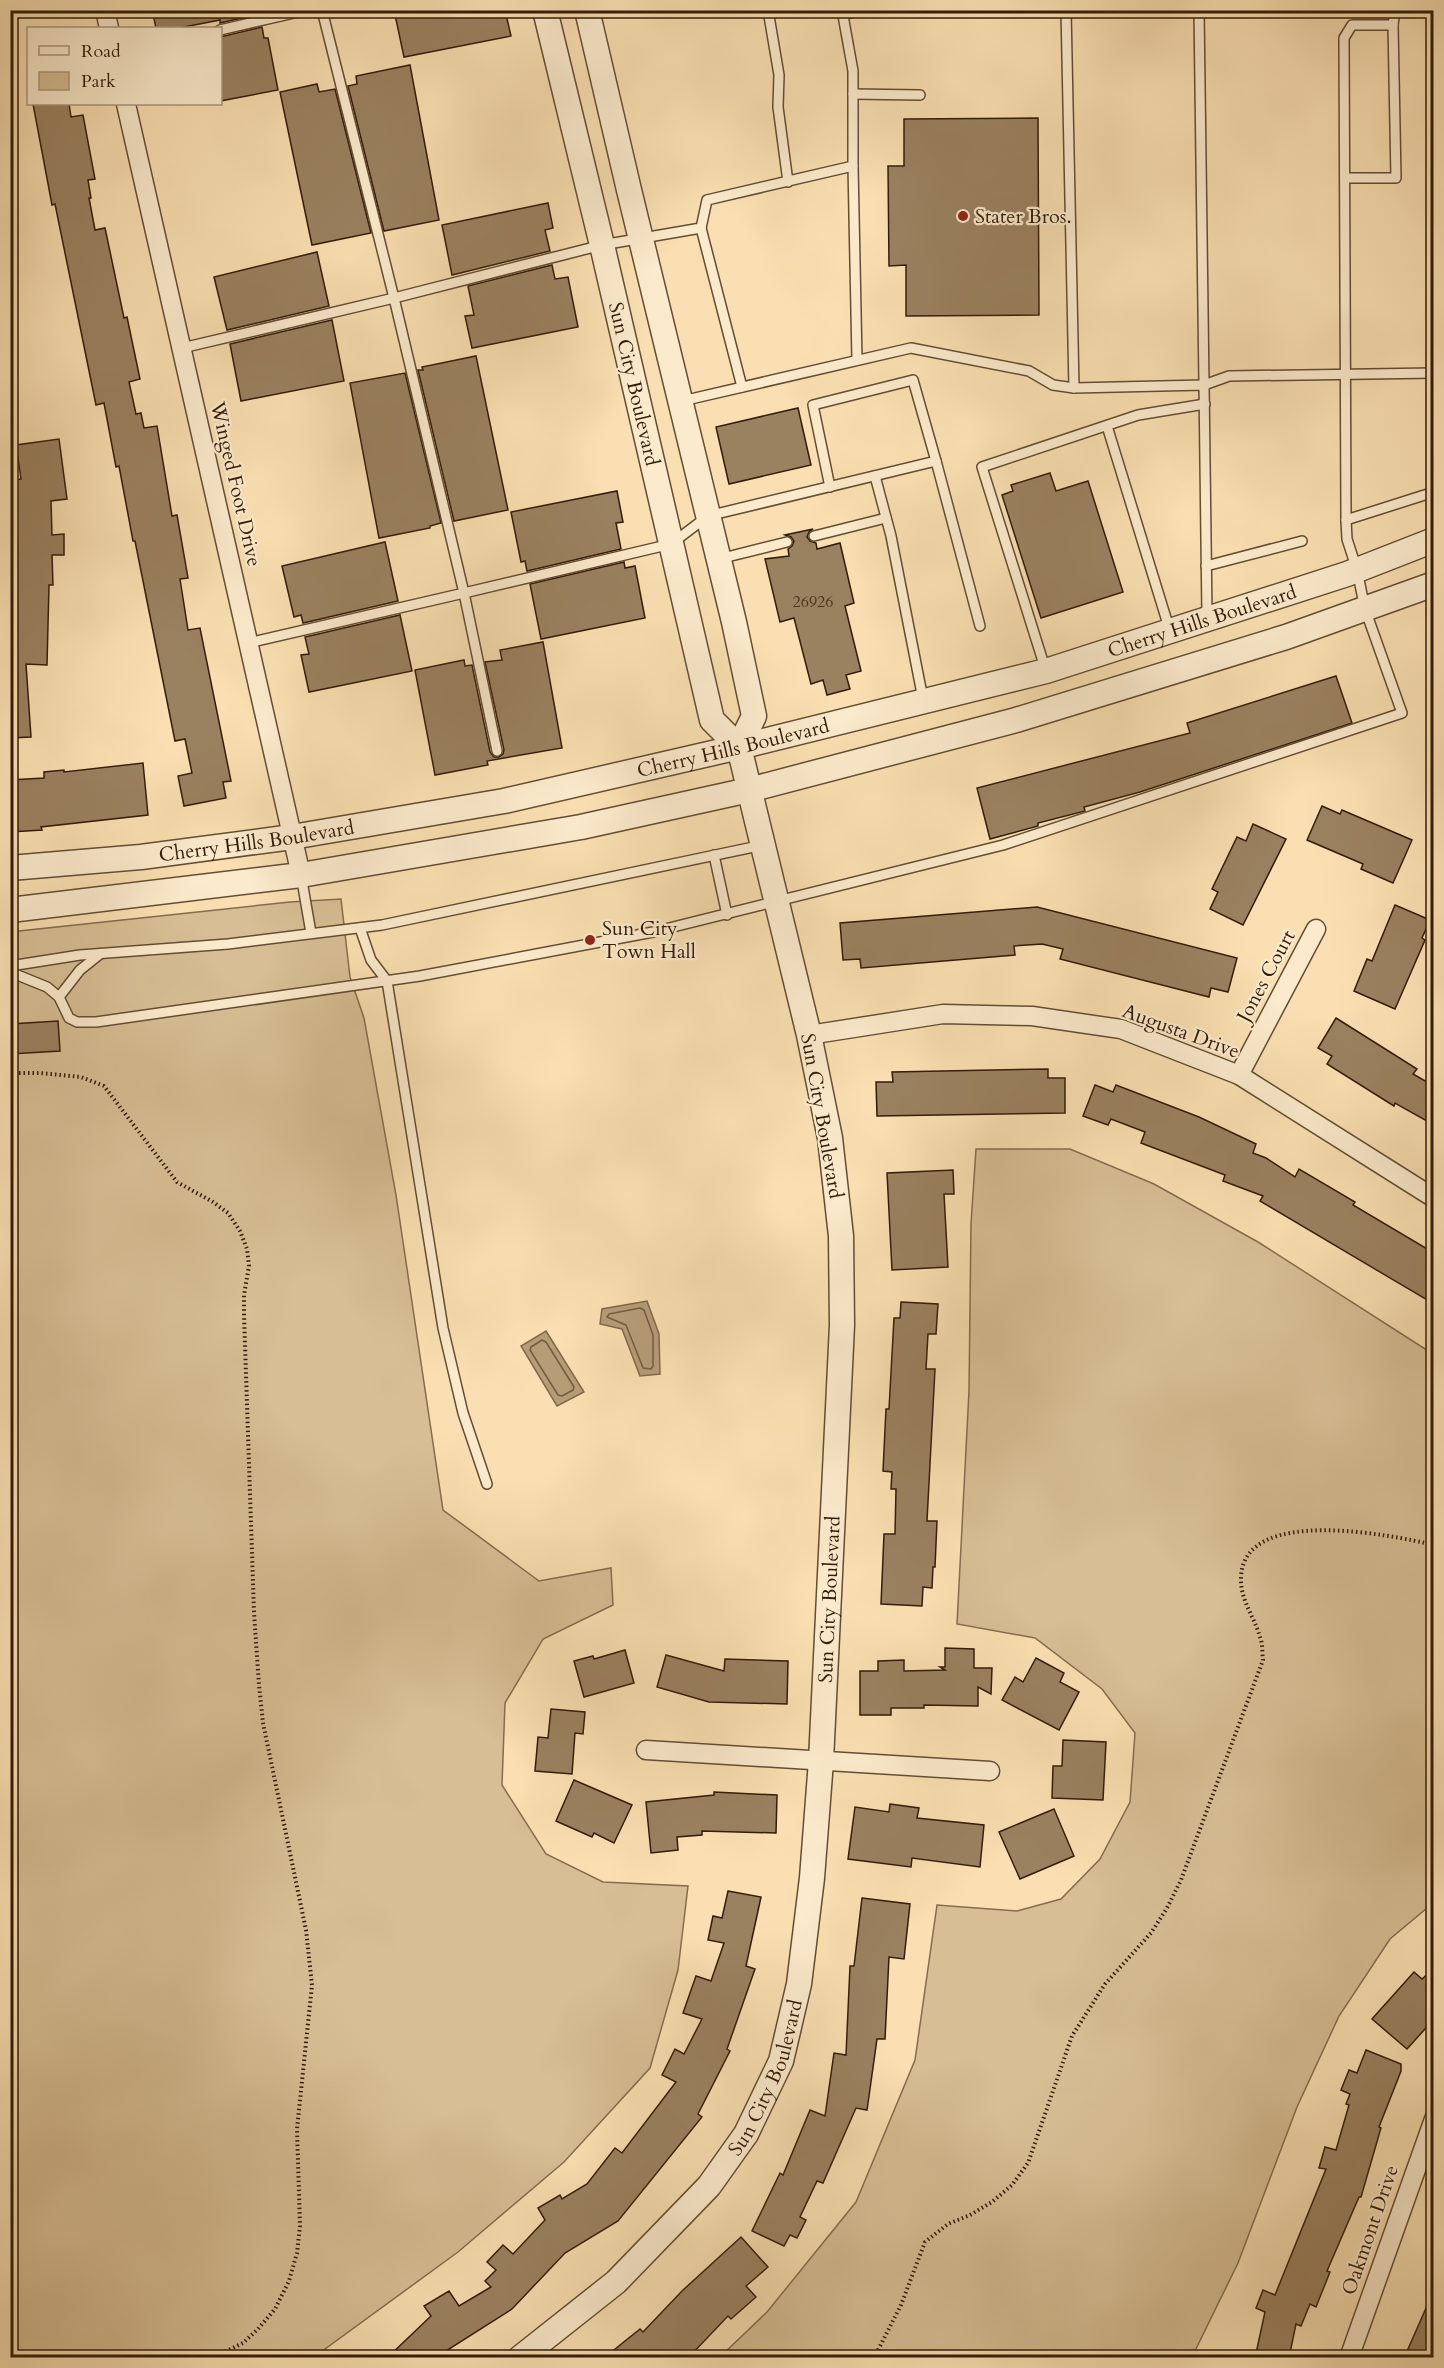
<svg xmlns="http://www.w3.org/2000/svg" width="1444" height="2368" font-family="Cardo,serif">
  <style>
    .green { fill: #d7be94; stroke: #856d4e; stroke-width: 1.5 }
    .water { fill: #b69d78; stroke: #82694c; stroke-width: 1.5 }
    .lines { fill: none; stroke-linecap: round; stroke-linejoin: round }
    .shore { stroke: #745c40; stroke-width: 1.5 }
    .building { fill: #9a8160; stroke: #331c09; stroke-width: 1.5 }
    .service-casing { stroke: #644d33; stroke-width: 12 }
    .minor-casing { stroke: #644d33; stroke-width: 21 }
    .tertiary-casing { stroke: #644d33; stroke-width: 27 }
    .path { stroke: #331c09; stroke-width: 4; stroke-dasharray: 1.5 3; stroke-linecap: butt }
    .service { stroke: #fbeacc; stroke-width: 9 }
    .minor { stroke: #fbeacc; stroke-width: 18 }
    .tertiary { stroke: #fbeacc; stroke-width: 24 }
    .poi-dot { fill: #8f2418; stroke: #fbeacc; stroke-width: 2 }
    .labels { text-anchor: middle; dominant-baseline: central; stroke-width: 4.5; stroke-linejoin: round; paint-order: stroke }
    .number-label { font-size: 16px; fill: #4d351f }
    .poi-label { font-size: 20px; fill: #331c09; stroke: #fbeacc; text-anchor: start }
    .street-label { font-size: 20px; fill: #331c09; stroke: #fbeacc }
  </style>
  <rect width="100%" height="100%" fill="#f9dfb1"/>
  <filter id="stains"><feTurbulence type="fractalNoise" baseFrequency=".00333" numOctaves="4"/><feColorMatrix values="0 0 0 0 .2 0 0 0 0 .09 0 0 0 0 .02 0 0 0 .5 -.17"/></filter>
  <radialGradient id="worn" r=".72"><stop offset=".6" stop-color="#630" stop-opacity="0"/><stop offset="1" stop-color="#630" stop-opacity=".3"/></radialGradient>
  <!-- green -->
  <g class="green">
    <path d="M341,899L350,977L364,1018L396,1195L443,1510L539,1581L611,1568L613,1605L543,1639L505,1703L502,1785L546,1854L603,1882L688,1886L678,1970L650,2068L564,2162L458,2252L314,2357H11L10,932L290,902Z"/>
    <path d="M976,1149H1070L1154,1184L1258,1242L1433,1354V1903L1390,1939L1339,2016L1297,2107L1238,2263L1192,2357H720L767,2312L856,2202L915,2060L937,1905L1017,1911L1061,1899L1100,1859L1130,1802L1135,1733L1102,1689L1035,1638L957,1624L969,1391L971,1224Z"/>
  </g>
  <!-- water -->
  <g class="water">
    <path d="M647,1301L659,1334L660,1374L640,1376L622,1329L600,1324L602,1309Z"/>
    <path d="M546,1331L584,1392L557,1406L521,1346Z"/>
  </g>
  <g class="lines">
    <!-- shore -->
    <g class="shore">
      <path d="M640,1308L644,1310L653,1335V1366L651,1369L643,1368L626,1325L607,1317L609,1314Z"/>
      <path d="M542,1340L546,1342L574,1387L573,1390L562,1396L558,1395L530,1350L531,1347Z"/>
    </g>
  </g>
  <!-- building -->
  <g class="building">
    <path d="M152,10H259V14L220,23V20L179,28H156Z"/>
    <path d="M394,10H505L511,36L404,57Z"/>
    <path d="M262,27L264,38H268L278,90L220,101V37Z"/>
    <path d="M410,65L439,220L384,231L348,86L357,84L356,76Z"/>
    <path d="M317,84L319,92L335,89L371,233L312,245L280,92Z"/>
    <path d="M33,104H69L71,117L83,115L95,179L88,180L91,198H89L95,230L105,228L124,318L127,317L140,379L129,382L136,414L141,413L144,428L157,426L172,516L177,515L188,578L180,579L188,630L200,628L231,781L223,782L226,798L184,806L178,776L192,773L185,739L175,741L135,541H133L119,466L116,467L104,403L96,405L55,204L52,205Z"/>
    <path d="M1038,118L1039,315L906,316V265L889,266L888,166H904V119Z"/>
    <path d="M548,203L553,228L545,230L550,251L452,275L442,225Z"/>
    <path d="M317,252L329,306L227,330L214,277Z"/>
    <path d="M552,265L555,279L568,277L578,327L472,348L465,316L474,315L468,286Z"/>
    <path d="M332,320L344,381L241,401L230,344Z"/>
    <path d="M476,356L508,510L454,521L418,370H423L422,367Z"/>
    <path d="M405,373L441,523L430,526V528L379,538L350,383Z"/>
    <path d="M798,408L811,465L729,484L716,427Z"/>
    <path d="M59,439L67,499L51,501L52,535L64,534V555H52L53,585H49L47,665L26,664L31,737L10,738V600L17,601L15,553H10V480L21,479L16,445Z"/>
    <path d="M1050,473L1056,491L1088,481L1123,592L1041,618L1002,495L1013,491L1011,485Z"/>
    <path d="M617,491L623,522L616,523L621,549L527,571L525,561L521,562L511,512Z"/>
    <path d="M813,529L809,532L807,537L810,541L816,543L817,549L840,543L854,603L845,606L861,671L846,675L850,689L827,695L823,680L811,684L794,618L780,622L765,559L789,556L788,549L792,546L794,541L791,537L785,535Z"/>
    <path d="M385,542L398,601L303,623L301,615L294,617L282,566Z"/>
    <path d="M624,562L625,568L635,566L645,618L541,639L530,584Z"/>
    <path d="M400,615L412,671L309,692L301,655L309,654L305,637Z"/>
    <path d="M543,642L562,748L487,761L488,765L435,775L415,670L464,660L465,666L472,665L490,752L494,757H499L503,754L504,750L485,662L502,660L500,650Z"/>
    <path d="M1336,676L1352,723L1140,792L1084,807L1085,811L1038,823V826L990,839L977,788L1190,733L1187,723Z"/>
    <path d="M143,763L148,815L41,827L42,830L10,832V780L44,778V772L64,770V772Z"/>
    <path d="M1322,806L1340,814L1342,810L1412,840L1393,883L1361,869L1363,864L1307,840Z"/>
    <path d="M1253,824L1286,839L1243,925L1210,909L1218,892L1212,889L1237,837L1246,841Z"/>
    <path d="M1395,905L1430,920L1422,938L1425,940L1395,1009L1354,991L1367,959L1372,961Z"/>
    <path d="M1037,907L1237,958L1228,992L1211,988L1209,997L1060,959L1063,949L1042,944L1014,946L1015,955L861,968L860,959L843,960L840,923Z"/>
    <path d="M1336,1018L1417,1069L1413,1074L1434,1086V1125L1395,1103L1394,1106L1327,1064L1332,1056L1318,1048Z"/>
    <path d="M58,1021L60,1051L10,1054V1024Z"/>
    <path d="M1048,1069V1078H1065V1113L877,1116L876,1082H893L892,1072Z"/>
    <path d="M1095,1085L1113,1092L1116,1085L1199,1117L1256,1144L1253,1153L1266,1158L1295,1177L1299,1169L1355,1202L1353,1205L1434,1253V1304L1260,1201L1263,1196L1223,1181L1225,1175L1141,1143L1145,1132L1111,1119L1108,1125L1083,1116Z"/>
    <path d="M953,1170L954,1194H944L948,1267L892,1270L887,1173Z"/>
    <path d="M901,1302L938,1304L936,1334H928L926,1369H935L927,1521H937L935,1567H933L932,1588L923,1587L922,1606L881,1604L884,1534H895L896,1489H891L892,1472L883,1471L886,1409H889L894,1318H900Z"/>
    <path d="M945,1648L974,1649V1668H992L991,1694L978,1687V1706L924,1705V1708H891V1715H860V1671H878V1661L904,1660V1671L945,1670L940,1667H945Z"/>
    <path d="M625,1650L634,1683L584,1697L574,1661L593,1656L594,1659Z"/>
    <path d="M666,1655L724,1671L725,1659L788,1661L787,1704L709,1702L657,1687Z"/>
    <path d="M1036,1658L1064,1673L1060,1682L1079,1692L1059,1730L1002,1700L1015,1677L1023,1682Z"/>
    <path d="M551,1709L585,1712L583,1734L575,1733L572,1774L535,1771L538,1737L548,1738Z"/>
    <path d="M1063,1740L1106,1742L1103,1800L1052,1798L1053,1766H1062Z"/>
    <path d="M574,1780L632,1805L614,1843L594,1833L592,1837L556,1821Z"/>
    <path d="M714,1792L777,1795L776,1833L702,1831V1835L677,1837L678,1850L651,1853L646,1802L714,1795Z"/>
    <path d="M890,1804L919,1808L917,1818L984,1825L980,1867L912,1858L911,1867L848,1859L855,1807L889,1812Z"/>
    <path d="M1054,1809L1074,1856L1020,1879L999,1832Z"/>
    <path d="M728,1891L761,1897L746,1966L755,1969L727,2049L730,2051L698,2114L702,2117L618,2221L565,2253L512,2309L435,2358H387L431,2316L424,2306L449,2291L459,2306L491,2287L485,2281L496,2270L487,2262L503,2245L513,2254L545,2220L538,2208L560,2195L562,2199L587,2184L615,2148L622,2153L676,2082L662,2075L675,2049L684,2054L702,2019L683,2013L696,1976L711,1981L724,1943L708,1940L713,1916L722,1918Z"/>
    <path d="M862,1898L910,1904L904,1959L889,1957L885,2039H877L867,2110L856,2108L823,2183L817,2181L800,2217L806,2220L797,2238L790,2235L784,2246L752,2231L780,2173L783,2175L810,2110L825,2116L834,2053L846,2055L850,1966H854Z"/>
    <path d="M1434,1968V2019L1407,2049L1372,2019L1414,1972L1422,1979Z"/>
    <path d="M1366,2050L1401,2064V2071L1379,2127L1381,2128L1361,2197H1359L1327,2271L1330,2272L1316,2307L1310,2304L1301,2326L1296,2324L1289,2358H1255L1265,2312L1256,2308L1263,2290L1275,2295L1326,2169L1319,2168L1325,2147L1336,2150L1349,2105L1346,2104L1350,2094L1341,2090L1349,2070L1357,2073Z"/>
    <path d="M741,2237L768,2267L746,2286L756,2297L731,2319L728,2316L688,2358H604L640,2329L643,2332L682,2291Z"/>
    <path d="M1434,2290V2358H1404Z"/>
  </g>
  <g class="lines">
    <!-- service casing -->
    <g class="service-casing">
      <g id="service">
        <path d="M768,10L779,75L778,107L788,182"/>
        <path d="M1066,10L1074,388"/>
        <path d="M1199,10L1204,385L1229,376L1434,373"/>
        <path d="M843,15L860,10"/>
        <path d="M220,30L307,10"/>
        <path d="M853,94L920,95"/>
        <path d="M853,166L857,360"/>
        <path d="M1345,178H1396L1393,25L1395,10"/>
        <path d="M701,228L742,387"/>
        <path d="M182,348L394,298L602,245L701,228L707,200L853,166V71L842,10"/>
        <path d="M682,401L911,348L1029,371L1053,385L1074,388L1204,385L1207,616"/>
        <path d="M1107,426L1170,631"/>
        <path d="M875,476L891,536L923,699"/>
        <path d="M830,487L813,405L913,380L936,461"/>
        <path d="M1346,520L1434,492"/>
        <path d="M814,536L886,518"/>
        <path d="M719,559L787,542"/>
        <path d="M1206,566L1302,541"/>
        <path d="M248,643L464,593L394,298L322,10"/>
        <path d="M1046,671L982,467L1138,415L1205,404"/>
        <path d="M497,751L464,593L671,544L708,516L936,461L980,626"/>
        <path d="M714,855L727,915"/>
        <path d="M301,875L311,933"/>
        <path d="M360,928L371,960L387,981L443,1328L463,1413L487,1484"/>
        <path d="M10,966L80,955L228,944L382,925L763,845"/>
        <path d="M10,972L47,987L59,997L69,1018L77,1022H96L420,976L653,932L1003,845L1402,713L1365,609L1357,570L1347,539L1346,520L1344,38L1352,25H1393"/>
        <path d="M59,997L80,970L100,954"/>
      </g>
    </g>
    <!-- minor casing -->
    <g class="minor-casing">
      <g id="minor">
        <path d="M105,10L109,28"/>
        <path d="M126,104L301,875"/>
        <path d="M809,1035L943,1014L1032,1016L1121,1029L1239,1075L1434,1198"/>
        <path d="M1239,1075L1316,929"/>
        <path d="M646,1750L990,1771"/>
        <path d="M1349,2358L1434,2119"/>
      </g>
    </g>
    <!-- tertiary casing -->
    <g class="tertiary-casing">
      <g id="tertiary">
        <path d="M587,10L629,190L734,622L754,716L739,747"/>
        <path id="s1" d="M10,868L141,857L292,837L504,801L739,747L1046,671L1347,574L1434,540"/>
        <path d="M10,910L301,875L581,827L749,790L1016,720L1286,637L1434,584"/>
        <path id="s2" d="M520,2358L616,2282L709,2186L746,2134L781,2061L799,1984L812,1878L821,1761L842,1325L841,1236L830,1138L809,1035L739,747L712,720L602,245L545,10"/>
      </g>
    </g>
    <!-- path -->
    <g class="path">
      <path d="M10,1073H40L81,1077L104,1086L177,1182L213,1202L228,1213L240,1231L247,1249L249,1266L244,1295V1315L254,1613L259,1685L263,1723L306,1930L312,1985L297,2129L300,2226L297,2253L289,2281L275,2309L258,2329L243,2343L212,2358"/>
      <path d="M874,2358L901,2305L925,2242L948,2224L970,2215L992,2202L1012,2185L1028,2163L1072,2036L1105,1984L1151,1933L1167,1908L1181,1880L1263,1660C1262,1653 1263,1644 1260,1637C1254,1616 1240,1600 1241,1577C1244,1505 1391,1535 1434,1545"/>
    </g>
    <!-- service -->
    <use href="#service" class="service"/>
    <!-- minor -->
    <use href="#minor" class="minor"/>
    <!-- tertiary -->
    <use href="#tertiary" class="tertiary"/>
  </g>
  <!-- markers -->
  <g class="poi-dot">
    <circle cx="963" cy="216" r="6"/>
    <circle cx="590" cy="940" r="6"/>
  </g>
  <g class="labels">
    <!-- number labels -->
    <g class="number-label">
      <text x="813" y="602">26926</text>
    </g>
    <!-- poi labels -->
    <g class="poi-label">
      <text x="975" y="216">Stater Bros.</text>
      <text x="602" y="928">Sun City<tspan x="602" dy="23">Town Hall</tspan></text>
    </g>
    <!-- street labels -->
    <g class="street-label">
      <text transform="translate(634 384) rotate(77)">Sun City Boulevard</text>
      <text transform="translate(236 484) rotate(77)">Winged Foot Drive</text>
      <text stroke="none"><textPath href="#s1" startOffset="1220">Cherry Hills Boulevard</textPath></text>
      <text stroke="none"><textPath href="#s1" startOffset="734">Cherry Hills Boulevard</textPath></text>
      <text stroke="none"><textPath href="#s1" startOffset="248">Cherry Hills Boulevard</textPath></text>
      <text transform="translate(1266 976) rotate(-62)">Jones Court</text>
      <text transform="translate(1181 1031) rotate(20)">Augusta Drive</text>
      <text transform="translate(822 1116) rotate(80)">Sun City Boulevard</text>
      <text stroke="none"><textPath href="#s2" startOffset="866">Sun City Boulevard</textPath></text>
      <text stroke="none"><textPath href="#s2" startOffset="380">Sun City Boulevard</textPath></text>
      <text transform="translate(1370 2230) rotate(-71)">Oakmont Drive</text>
    </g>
  </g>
  <!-- margin -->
  <rect width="1444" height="2368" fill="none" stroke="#f9dfb1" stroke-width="36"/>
  <rect x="12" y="12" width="1420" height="2344" fill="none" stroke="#331c09" stroke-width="3"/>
  <rect x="18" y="18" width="1408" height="2332" fill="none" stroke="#331c09" stroke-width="1.5"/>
  <!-- legend -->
  <rect x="27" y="27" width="195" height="78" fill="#fbeacc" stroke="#ab987e" stroke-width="1.5"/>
  <rect x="39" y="46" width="30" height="9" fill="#fbeacc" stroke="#ab987e" stroke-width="1.5"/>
  <text x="81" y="57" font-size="18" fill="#331c09">Road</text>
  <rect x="39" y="72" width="30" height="18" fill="#d7be94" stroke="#ab987e" stroke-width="1.5"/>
  <text x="81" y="87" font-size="18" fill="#331c09">Park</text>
  <rect width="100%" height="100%" filter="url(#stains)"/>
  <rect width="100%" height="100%" fill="url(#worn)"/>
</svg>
